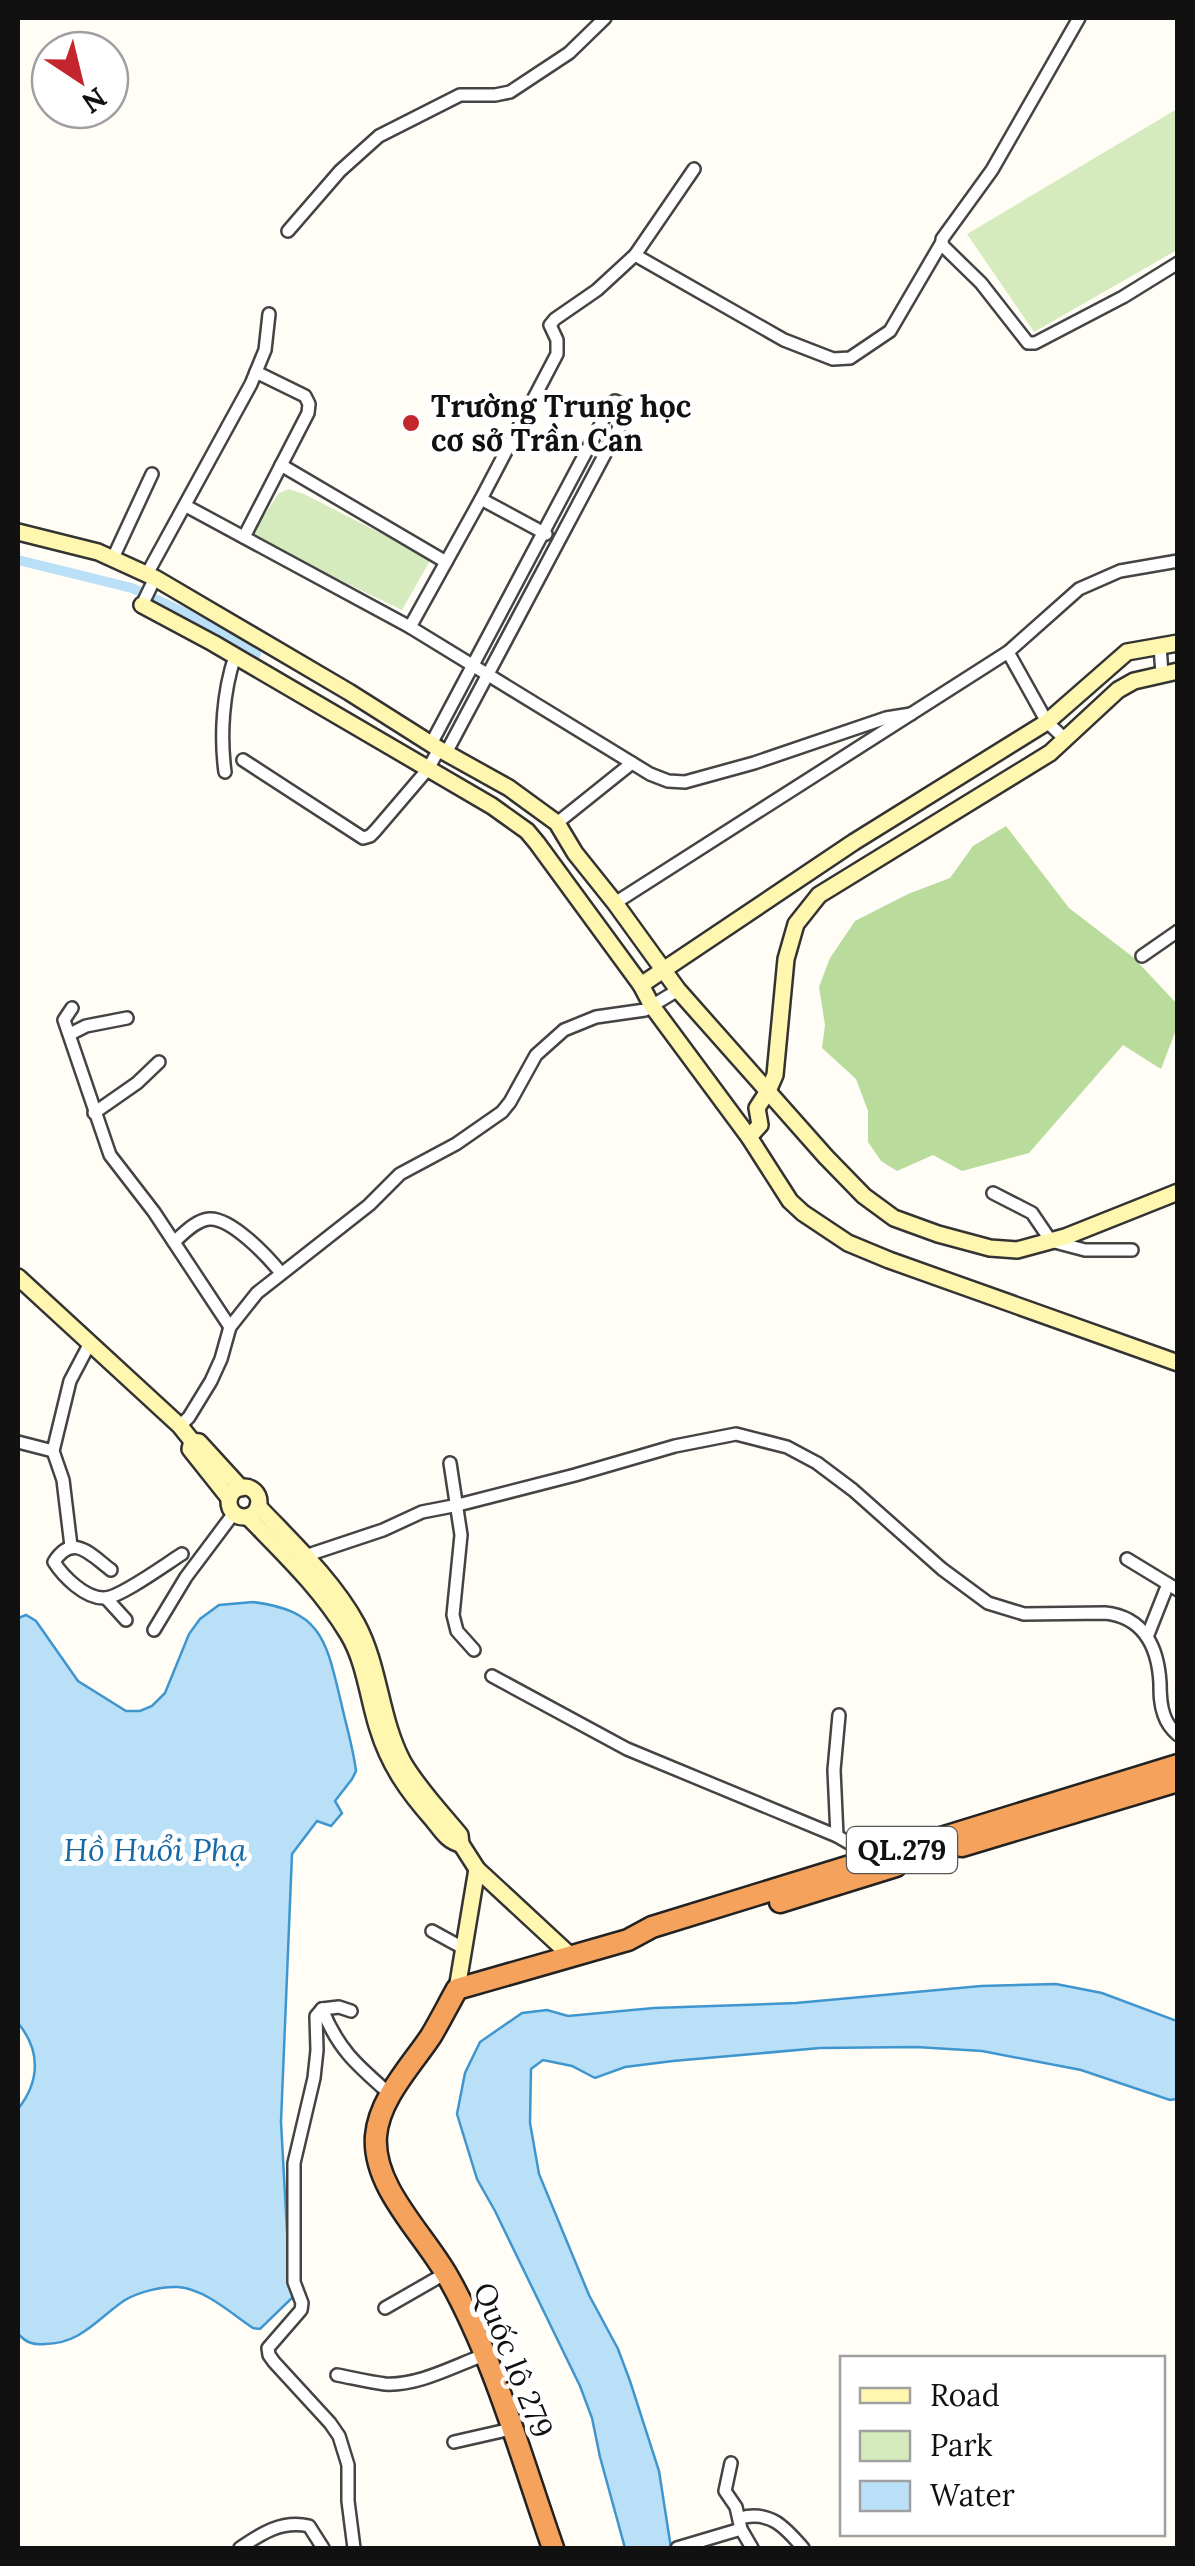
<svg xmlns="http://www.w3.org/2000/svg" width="1195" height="2566" font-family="Lora,serif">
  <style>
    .green { fill: #d5ebbd }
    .forest { fill: #b9dc9c }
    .water { fill: #b9e0f7; stroke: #3f96cf; stroke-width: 2.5 }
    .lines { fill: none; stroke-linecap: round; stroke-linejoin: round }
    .canal { stroke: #b9e0f7; stroke-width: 10 }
    .street-casing { stroke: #444; stroke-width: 16 }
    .secondary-casing { stroke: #333; stroke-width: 20 }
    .highway-casing { stroke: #222; stroke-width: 25 }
    .street { stroke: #fff; stroke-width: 11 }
    .secondary { stroke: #fff6b0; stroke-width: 15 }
    .highway { stroke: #f5a25d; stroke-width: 20 }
    .poi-dot { fill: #c4262e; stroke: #fff; stroke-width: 4 }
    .labels { text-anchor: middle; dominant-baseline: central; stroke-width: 10; stroke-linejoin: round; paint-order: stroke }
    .shield { fill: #fff; stroke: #585858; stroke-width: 2.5 }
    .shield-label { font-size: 28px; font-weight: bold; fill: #111 }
    .poi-label { font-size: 30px; font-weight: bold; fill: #111; stroke: #fff; text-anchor: start }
    .street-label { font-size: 30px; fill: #111; stroke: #fff }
    .water-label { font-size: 32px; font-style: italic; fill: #1768a6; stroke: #fff }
  </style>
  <rect width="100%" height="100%" fill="#fffdf5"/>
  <!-- green -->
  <g class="green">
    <path d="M1177,109V250L1034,332L967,234Z"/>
    <path d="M289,489L304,494L431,559L402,610L250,537L279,493Z"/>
  </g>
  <!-- forest -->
  <path class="forest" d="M1006,826L1069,908L1133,957L1177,1004V1027L1161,1069L1123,1045L1029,1153L962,1171L933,1155L897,1171L881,1161L868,1142V1111L856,1079L822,1048L825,1025L819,987L830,958L855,921L908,894L950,878L973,846Z"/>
  <!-- water -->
  <g class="water">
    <path d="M253,1602C323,1611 326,1641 341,1702C346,1725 353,1747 356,1771L352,1779L335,1801L342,1813L331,1826L317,1821L292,1854L281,2122L288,2249L294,2296L260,2329L253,2328C232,2314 205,2289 178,2287C162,2286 139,2292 125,2300C98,2318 81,2344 45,2344C33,2345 27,2343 18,2334V2109C40,2081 41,2051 18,2023V1618L26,1615L36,1621L78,1681L126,1711H140L152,1706L165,1693L189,1634L200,1619L219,1605Z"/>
    <path d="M1056,1984L1102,1993L1177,2021V2099L1170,2100L1081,2070L982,2051L916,2047L820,2048L673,2061L625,2067L595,2078L572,2066L543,2060L531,2069L530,2123L539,2174L589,2295L618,2349L630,2381L659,2471L671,2548H625L600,2457L592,2418L580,2386L495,2211L477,2179L457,2114L465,2073L480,2042L522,2013L547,2010L568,2016L654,2008L796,2003L981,1986Z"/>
  </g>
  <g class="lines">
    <!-- canal -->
    <path class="canal" d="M18,560L132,588L189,615L256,654"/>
    <!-- street casing -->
    <g class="street-casing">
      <g id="street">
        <path d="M1079,18L992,170L942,239V245L981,283L1028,343H1035L1123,297L1178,263"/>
        <path d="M288,231L340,171L379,136L460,95H495L510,92L569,53L605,18"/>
        <path d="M635,255L694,169"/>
        <path d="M281,465L446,562"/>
        <path d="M481,499L546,534"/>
        <path d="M186,506L410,627L650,774L668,781L685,782L754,763L886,718L911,714"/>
        <path d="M244,537L308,413L309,404L305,396L256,372"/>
        <path d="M113,558L152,474"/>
        <path d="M147,574L251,384L265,350L269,314"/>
        <path d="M142,605L155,578"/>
        <path d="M410,627L481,499L557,354V340L550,325L555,319L597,290L635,255L784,340L833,359L850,358L890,331L942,242"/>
        <path d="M1160,646L1162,674"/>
        <path d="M1008,652L1047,722L1066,740"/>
        <path d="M431,744L612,403L615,401C625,404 628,411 623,420L446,753"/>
        <path d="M243,760L363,838L370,836L375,831L428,769L439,749"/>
        <path d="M225,772C220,735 223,692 235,656"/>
        <path d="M557,823L632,763"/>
        <path d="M615,903L1008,652L1079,589L1120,571L1178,561"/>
        <path d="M1142,956L1178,931"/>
        <path d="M72,1008L64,1020L110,1155L154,1212L230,1327"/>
        <path d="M70,1034L86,1026L127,1018"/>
        <path d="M94,1113L137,1083L159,1062"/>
        <path d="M993,1193L1032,1213L1051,1241L1085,1250H1132"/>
        <path d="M174,1242C183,1234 196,1220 209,1219C231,1217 268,1257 281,1273"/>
        <path d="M180,1426L189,1417L211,1381L221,1359L230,1327L257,1293L369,1205L400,1174L456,1144L502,1112L510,1102L536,1055L564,1030L596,1017L645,1010L678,990"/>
        <path d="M18,1442L53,1451"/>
        <path d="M450,1463L461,1535L453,1615L457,1631L474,1650"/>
        <path d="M71,1546L63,1480L53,1451L70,1381L90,1343"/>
        <path d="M305,1556L383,1530L422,1512L458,1505L575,1475L675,1446L736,1434L787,1447L817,1463L853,1490L942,1569L988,1603L1024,1614L1105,1613C1144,1617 1158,1647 1160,1683C1160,1694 1160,1704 1164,1715C1167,1724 1171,1729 1178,1735"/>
        <path d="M1127,1559L1178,1590"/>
        <path d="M111,1570C91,1555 73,1532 54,1562C63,1576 85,1599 105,1598C121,1597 166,1564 182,1554"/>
        <path d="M106,1598L126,1620"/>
        <path d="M154,1630L186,1577L234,1513"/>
        <path d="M1147,1637L1168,1584"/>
        <path d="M492,1676L627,1749L837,1836L875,1858"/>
        <path d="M837,1836L834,1770L839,1715"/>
        <path d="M432,1931L463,1948"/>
        <path d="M322,2009L316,2016L317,2050L314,2078L294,2163V2282L302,2303L301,2310L268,2348L269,2355L274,2362L330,2423L339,2436L348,2465V2501L354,2548"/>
        <path d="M322,2009C339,2051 358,2066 391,2095"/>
        <path d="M322,2009L339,2007L351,2011"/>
        <path d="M385,2308L446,2273"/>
        <path d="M337,2375C353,2378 369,2382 385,2384C418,2386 454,2366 484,2355"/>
        <path d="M454,2442L511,2429"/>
        <path d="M731,2463L725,2491L736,2507L741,2529L752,2548"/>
        <path d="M740,2518C770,2510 785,2527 803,2548"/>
        <path d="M240,2548C262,2533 282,2520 309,2526L323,2548"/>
        <path d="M677,2548L741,2529"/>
      </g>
    </g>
    <!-- secondary casing -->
    <g class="secondary-casing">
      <g id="secondary">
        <path d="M18,532L98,552L155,578L349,692L439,749L509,788L557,823L575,853L615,903L678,990L826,1157L864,1196L894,1218L938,1234L990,1248L1017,1250L1065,1237L1178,1192"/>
        <path d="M142,605L213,643L492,806L527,831L537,843L641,985L652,1006L749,1137L790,1201L803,1213L848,1243L889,1260L1178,1363"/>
        <path d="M641,985L854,842L1047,722L1127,652L1178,643"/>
        <path d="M749,1137L760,1125L757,1108L768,1091L775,1075L786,959L796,924L819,895L1050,753L1118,690L1134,681L1178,671"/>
        <path d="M18,1277L180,1426L192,1441L199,1442L241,1488"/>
        <path d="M192,1441L190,1449L229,1498"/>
        <circle cx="244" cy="1502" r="15"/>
        <path d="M258,1506C292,1542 333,1580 357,1624C380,1667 380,1719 403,1762C418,1788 441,1812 460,1835L461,1844L477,1869L572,1957"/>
        <path d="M248,1517C284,1554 321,1589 348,1634C365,1662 368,1698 378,1729C389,1765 408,1792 433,1820C441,1830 448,1842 461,1844"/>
        <path d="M457,1989L477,1869"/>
      </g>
    </g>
    <!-- highway casing -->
    <g class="highway-casing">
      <g id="highway">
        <path d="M962,1846L1178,1781"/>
        <path d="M780,1902L896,1866"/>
        <path d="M553,2548C522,2460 494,2358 448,2277C424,2234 372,2187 376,2136C379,2099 411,2066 431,2036C440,2021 448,2005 457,1989L628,1940L652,1927L1178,1765"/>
      </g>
    </g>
    <!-- street -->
    <use href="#street" class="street"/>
    <!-- secondary -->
    <use href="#secondary" class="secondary"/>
    <!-- highway -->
    <use href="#highway" class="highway"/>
  </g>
  <!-- markers -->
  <circle class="poi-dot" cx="411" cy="423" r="10"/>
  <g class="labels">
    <!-- shield labels -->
    <rect class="shield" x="847" y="1827" width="110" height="46" rx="8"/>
    <g class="shield-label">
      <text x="902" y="1850">QL.279</text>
    </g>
    <!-- poi labels -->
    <g class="poi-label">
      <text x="431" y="406">Trường Trung học<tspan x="431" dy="34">cơ sở Trần Can</tspan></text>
    </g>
    <!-- street labels -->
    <g class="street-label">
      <text transform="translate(514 2360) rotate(68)">Quốc lộ 279</text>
    </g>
    <!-- water labels -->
    <g class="water-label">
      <text x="155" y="1849">Hồ Huổi Phạ</text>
    </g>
  </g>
  <!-- border -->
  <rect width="1195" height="2566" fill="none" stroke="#111111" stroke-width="40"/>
  <!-- legend -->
  <rect x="840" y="2356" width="325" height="180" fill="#ffffff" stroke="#a0a0a0" stroke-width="2.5"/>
  <rect x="860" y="2388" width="50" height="15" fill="#fff6b0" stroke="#a0a0a0" stroke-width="2.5"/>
  <text x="930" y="2406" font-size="30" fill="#111111">Road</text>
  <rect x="860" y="2431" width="50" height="30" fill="#d5ebbd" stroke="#a0a0a0" stroke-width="2.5"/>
  <text x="930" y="2456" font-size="30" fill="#111111">Park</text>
  <rect x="860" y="2481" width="50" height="30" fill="#b9e0f7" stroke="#a0a0a0" stroke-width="2.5"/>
  <text x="930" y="2506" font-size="30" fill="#111111">Water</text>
  <!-- north arrow -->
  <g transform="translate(80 80) rotate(145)"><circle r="48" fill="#ffffff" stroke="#a0a0a0" stroke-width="2.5"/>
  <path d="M0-8L18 38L0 25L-18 38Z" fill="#c4262e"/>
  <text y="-15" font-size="28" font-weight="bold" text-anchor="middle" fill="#111111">N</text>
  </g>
</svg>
